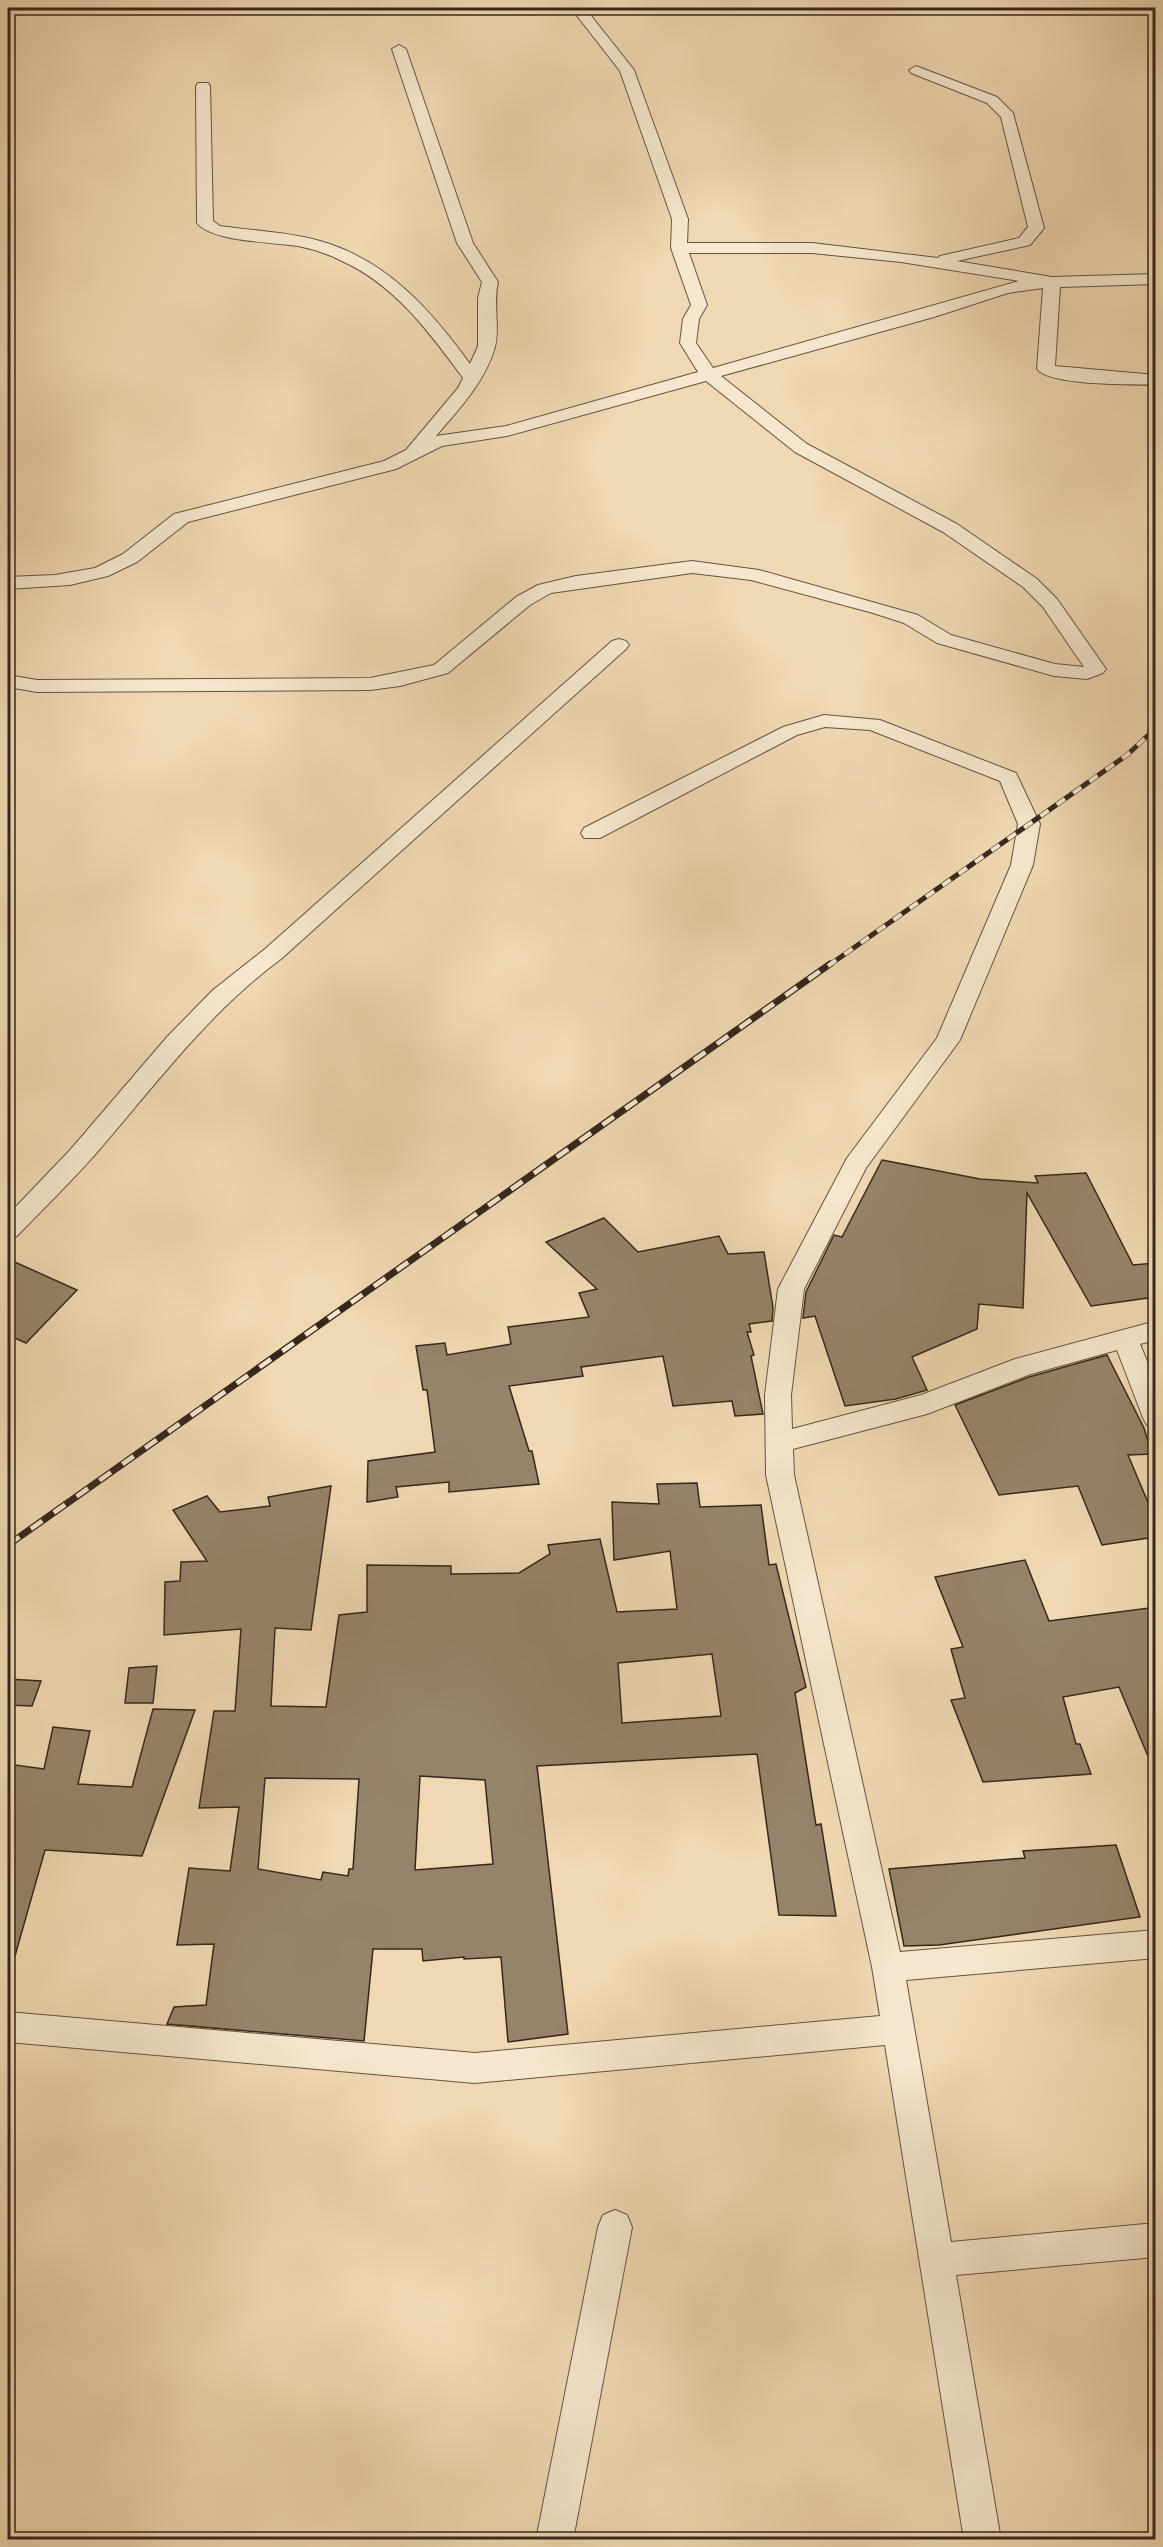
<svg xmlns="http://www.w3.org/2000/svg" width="1163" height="2547" font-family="'IM FELL DW Pica',serif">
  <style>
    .building { fill: #97836a; stroke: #36271c; stroke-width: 1.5; fill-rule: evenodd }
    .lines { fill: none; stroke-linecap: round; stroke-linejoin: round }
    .street-casing { stroke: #645342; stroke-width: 2 }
    .street { fill: #f5e6cd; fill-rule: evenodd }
    .rail-far1-casing { stroke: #36271c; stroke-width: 5 }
    .rail-casing { stroke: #36271c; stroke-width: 7 }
    .rail-far1 { stroke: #f5e6cd; stroke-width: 4; stroke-dasharray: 10; stroke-linecap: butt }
    .rail { stroke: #f5e6cd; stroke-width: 4.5; stroke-dasharray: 14; stroke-linecap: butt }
  </style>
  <rect width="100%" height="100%" fill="#f0d8b2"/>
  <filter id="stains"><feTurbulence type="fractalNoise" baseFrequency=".00333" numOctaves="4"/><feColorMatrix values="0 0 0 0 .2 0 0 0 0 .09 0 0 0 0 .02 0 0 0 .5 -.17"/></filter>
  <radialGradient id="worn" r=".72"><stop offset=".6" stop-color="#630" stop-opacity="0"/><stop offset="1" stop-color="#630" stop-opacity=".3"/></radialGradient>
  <!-- building -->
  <g class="building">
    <path d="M882,1160L980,1179L1038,1183L1035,1176L1086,1173L1133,1265L1155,1263V1297L1091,1306L1027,1193L1023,1308L979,1304L977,1329L912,1357L927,1390L896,1399L845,1406L815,1316L803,1318L806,1292L834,1235L842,1237Z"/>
    <path d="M604,1218L638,1252L719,1236L728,1254L764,1252L773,1308L772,1321L749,1324L751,1332H747L754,1355L751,1356L763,1414L735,1416L732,1401L673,1406L663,1356L581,1367L583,1376L509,1386L529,1451H532L539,1484L449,1492V1482L396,1487L398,1497L367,1502L368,1461L435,1452L427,1390H423L416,1346L445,1343L447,1355L511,1344L508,1327L589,1317L579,1293L597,1289L546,1242Z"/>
    <path d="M8,1259L77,1290L26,1343L8,1335Z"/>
    <path d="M1107,1355L1144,1428L1152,1454L1128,1455L1155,1519V1537L1102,1545L1078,1486L999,1495L955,1405L1029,1377Z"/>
    <path d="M697,1483L700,1507L761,1505L769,1565L776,1564L806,1687L795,1693L816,1825L821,1824L836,1916L779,1915L757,1754L537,1766L568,2034L508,2042L501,1957L464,1959V1957L423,1961L422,1949H373L364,2041L167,2024L174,2007L206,2005L214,1944L177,1945L189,1868L230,1871L239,1807L199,1808L214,1711H235L241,1629L164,1635L165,1582L180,1581L181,1562L207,1561L173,1510L207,1496L220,1512L270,1506L268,1497L331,1486L311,1630L275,1628L271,1706L326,1707L339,1615L367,1612V1565L451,1566V1574L519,1573L550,1554L548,1545L600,1539L617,1612L677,1609L670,1551L614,1560L612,1502L659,1504L657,1484ZM712,1654L721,1716L622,1723L618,1663ZM420,1776L485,1780L493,1864L415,1870ZM265,1778L359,1779L353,1869H349L348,1876L323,1872L321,1880L258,1869Z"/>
    <path d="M1025,1560L1049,1621L1149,1608L1155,1623V1773L1119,1687L1063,1697L1076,1744H1080L1091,1774L983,1782L951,1700L965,1698L951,1649L963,1647L935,1577Z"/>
    <path d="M157,1666L153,1703H125L129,1668Z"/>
    <path d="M8,1679L41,1681L32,1706L8,1705Z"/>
    <path d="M153,1709L195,1710L142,1856L45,1850L15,1956L8,1955V1764L44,1769L53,1727L90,1731L78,1784L132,1787Z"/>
    <path d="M1116,1845L1140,1917L939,1945L904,1946L889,1869L1025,1858L1023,1851Z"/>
  </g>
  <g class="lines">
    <!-- street casing -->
    <g class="street-casing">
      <g id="street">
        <path d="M571,8H585L634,70L688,219L687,243H812L938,258L940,256L1019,238L1028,227L1001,117L987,103L911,73L909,70L916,66L997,97L1013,113L1044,228L1030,245L957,261L1052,277L1156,274V284L1060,287L1055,366L1156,375V385C1132,384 1050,386 1037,369L1043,288L1008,293L934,317L721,376L807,444L957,524L1037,579L1057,599L1106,669L1103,673L1087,679L1054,676L937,643L904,623L873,613L751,580L692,573L551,593L530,605L448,673L400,686L370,690L37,692L8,687V675L37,680L370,678L434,665L516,597L538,585L576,576L692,561L759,570L918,615L951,635L1055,664L1084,667L1043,607L1023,587L943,532L795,452L706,381L507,436L442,446L396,469L188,522L137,562L108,576L70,585L8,589V577L55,575L95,568L123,554L174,514L384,461L406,450L458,388L463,378C430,333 395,285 342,261C328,254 314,249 298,246C274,242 212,242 197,223L196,86L198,83H208L210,86L213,221L220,226C254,231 288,232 320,241C387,260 431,310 470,364L478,346V298L482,282L457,243L392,49L399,45L406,49L473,243L498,282C493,304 500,328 495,347C485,382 459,409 436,436L506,426L698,372L680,343L683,319L691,305L671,248L672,219L620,71ZM689,253H812L901,262L1019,281L713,368L696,343L699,319L707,305Z"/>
        <path d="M619,639L626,641L629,645L626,649L281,959C209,1012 157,1083 99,1150C73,1180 44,1208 17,1236L8,1239V1215L71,1149L167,1037L213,990L265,949L612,641Z"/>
        <path d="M824,715L880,720L1016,773L1040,824L1033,865L960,1040L866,1168L804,1289L791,1395L792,1429L921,1395L1015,1359L1156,1321V1340L1140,1344L1156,1383V1428L1147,1425L1143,1418L1117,1350L1031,1374L927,1414L793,1449L794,1475L900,1952L1156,1930V1958L906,1980L951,2242L1156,2223V2257L956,2275L1001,2540H964L885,2045L475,2083L8,2042V2012L475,2053L880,2016L872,1967L766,1475L765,1395L778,1289L847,1158L937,1038L1011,865L1018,824L1000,781L870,730L825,727L797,735L600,838H584L581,833L584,828L783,727Z"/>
        <path d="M615,2210L627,2215L632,2227L573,2540H536L598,2227L603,2215Z"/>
      </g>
    </g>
    <!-- street -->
    <use href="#street" class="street"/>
    <!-- rail-far1 casing -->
    <g class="rail-far1-casing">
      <path id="rail-far1" d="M828,966L1127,755L1156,728"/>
    </g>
    <!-- rail casing -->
    <g class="rail-casing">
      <path id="rail" d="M8,1545L830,964"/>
    </g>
    <!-- rail-far1 -->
    <use href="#rail-far1" class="rail-far1"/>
    <!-- rail -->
    <use href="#rail" class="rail"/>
  </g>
  <!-- margin -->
  <rect width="1163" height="2547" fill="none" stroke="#f0d8b2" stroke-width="30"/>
  <rect x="9" y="9" width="1145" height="2529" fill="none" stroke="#36271c" stroke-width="3"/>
  <rect x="15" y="15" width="1133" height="2517" fill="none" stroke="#36271c" stroke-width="1.5"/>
  <rect width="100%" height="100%" filter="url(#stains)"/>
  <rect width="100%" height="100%" fill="url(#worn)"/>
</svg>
